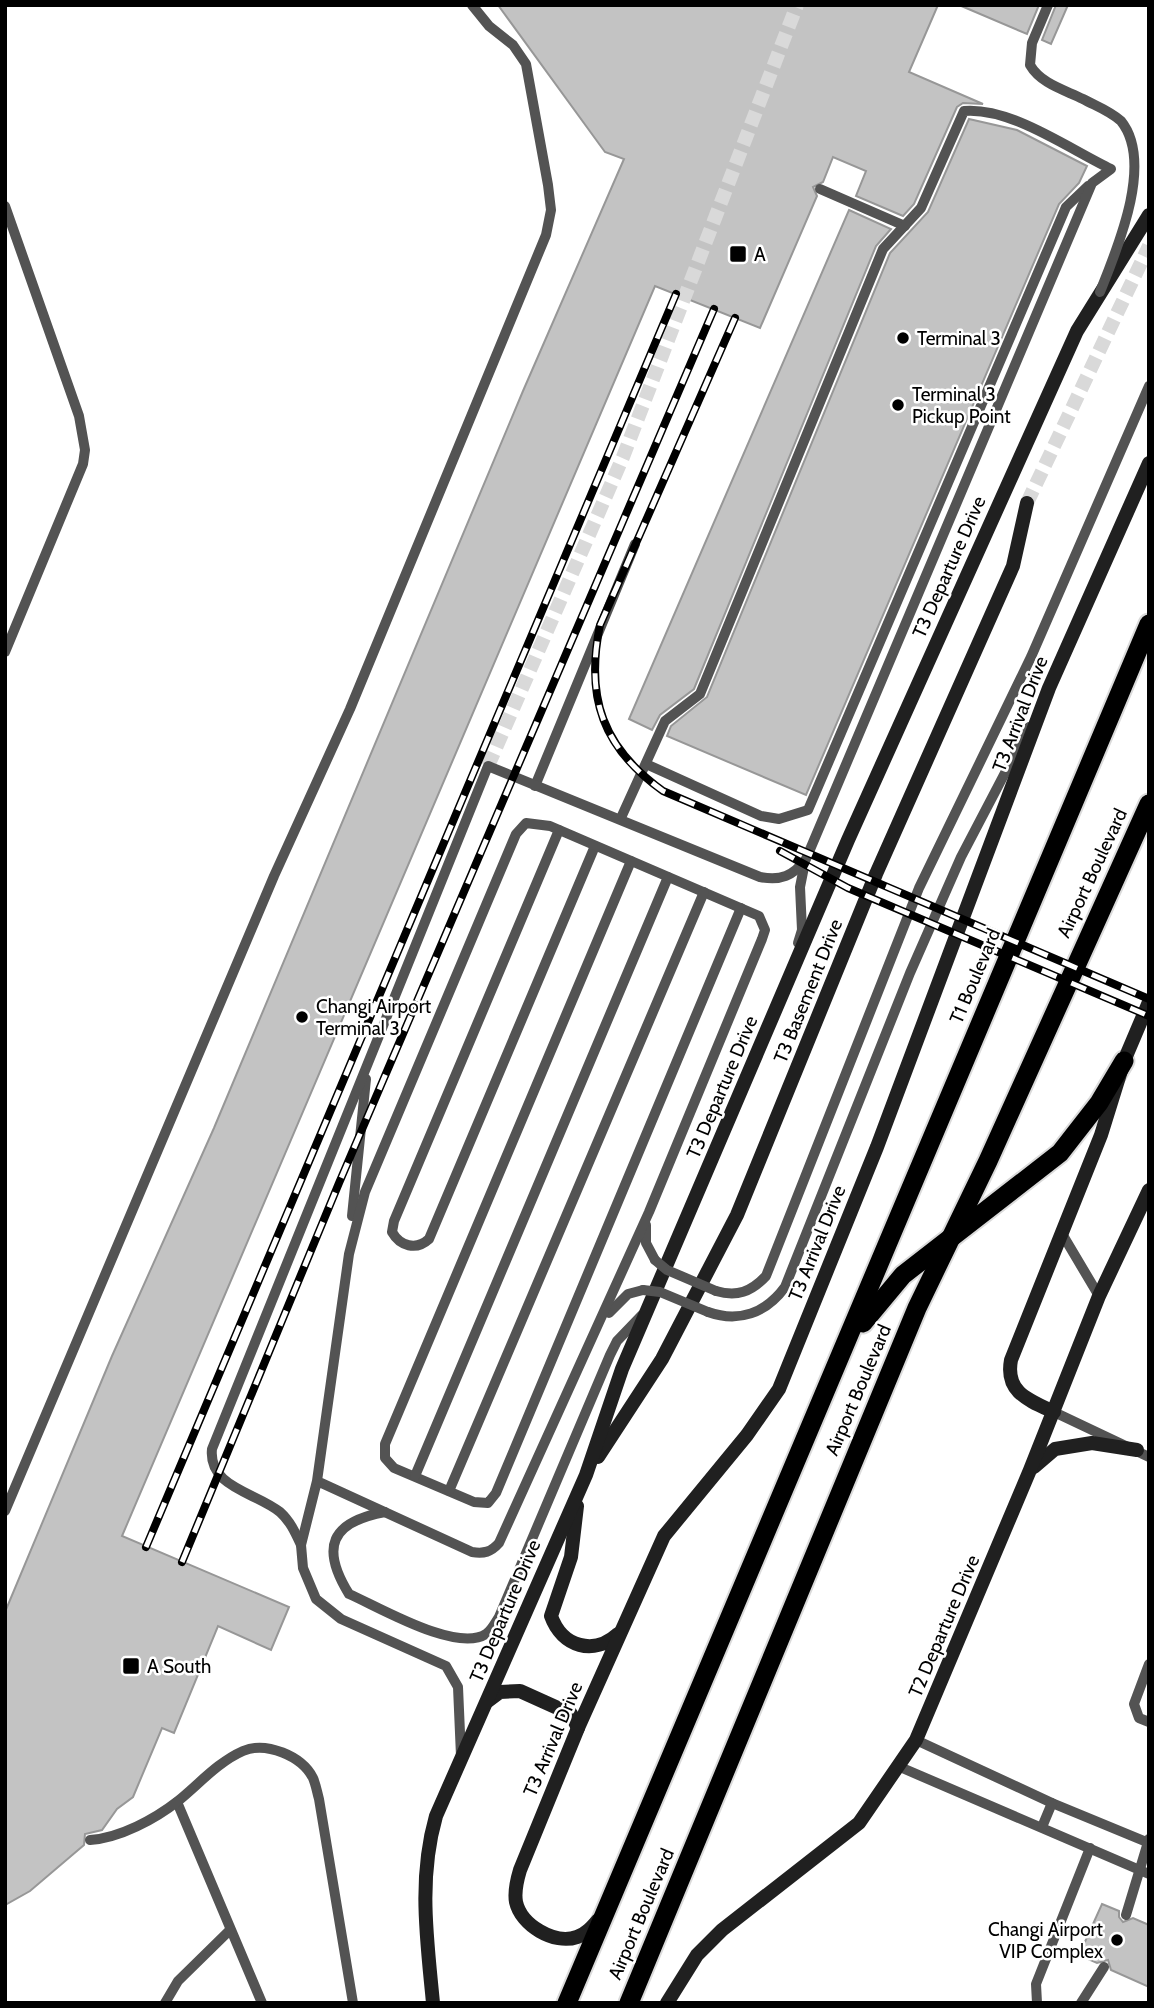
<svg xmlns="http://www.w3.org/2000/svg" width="1154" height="2008" font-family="Cabin,sans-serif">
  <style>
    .building { fill: #c3c3c3; stroke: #979797; stroke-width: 2 }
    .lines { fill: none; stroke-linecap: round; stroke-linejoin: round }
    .secondary-tunnel { stroke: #d9d9d9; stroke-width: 14; stroke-dasharray: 14 7; stroke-linecap: butt }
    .trunk-casing { stroke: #dbdbdb; stroke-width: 23 }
    .service { stroke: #535353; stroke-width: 10 }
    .secondary { stroke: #202020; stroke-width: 14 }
    .trunk { stroke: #000; stroke-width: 19 }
    .rail-casing { stroke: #000; stroke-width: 8 }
    .rail { stroke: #fff; stroke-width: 5; stroke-dasharray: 16; stroke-linecap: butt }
    .service-bridge { stroke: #535353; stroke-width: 10 }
    .poi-dot { fill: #000; stroke: #fff; stroke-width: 2.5 }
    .labels { text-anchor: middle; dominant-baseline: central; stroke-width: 5; stroke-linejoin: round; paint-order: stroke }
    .poi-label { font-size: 19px; fill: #000; stroke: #fff; text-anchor: start }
    .street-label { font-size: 19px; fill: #000; stroke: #fff }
  </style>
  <rect width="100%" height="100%" fill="#fff"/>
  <!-- building -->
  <g class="building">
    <path d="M498,5H938L909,72L983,104L963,103L957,107L914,204L903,216L856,196L866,171L833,157L823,182L813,187L817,196L760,328L655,286L122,1536L289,1607L271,1650L218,1626L174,1733L162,1728L133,1797L117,1809L102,1830L85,1834L84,1845L30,1891L5,1905V1612L112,1356L214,1128L523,391L624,159L605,152Z"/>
    <path d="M959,5H1039L1027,34Z"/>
    <path d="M1056,5H1068L1051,44L1042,40Z"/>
    <path d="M969,119L1017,130L1087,166L1079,183L1059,204L806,795L667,736L671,726L707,697L890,253L928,212Z"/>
    <path d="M849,210L891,229L876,246L694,689L660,715L652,730L629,719Z"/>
    <path d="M1102,1904L1119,1911V1917L1123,1922L1133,1918L1149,1925V1987L1111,1970L1108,1960L1097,1963L1079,1955Z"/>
  </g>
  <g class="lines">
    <!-- secondary-tunnel -->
    <g class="secondary-tunnel">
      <path d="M1027,503L1149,246"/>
      <path d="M488,766L623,457L797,5"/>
    </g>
    <!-- trunk casing -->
    <g class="trunk-casing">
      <g id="trunk">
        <path d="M863,1323L903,1275L1060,1153L1099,1103L1124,1061"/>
        <path d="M567,2003L1149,624"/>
        <path d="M629,2003L917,1308L988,1161L1149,804"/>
      </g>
    </g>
    <!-- service -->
    <g class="service">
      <path d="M820,189L905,226"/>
      <path d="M5,206L79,416L85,450L83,464L5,652"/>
      <path d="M646,764L761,816L779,819L808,810L1066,207L1088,186"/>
      <path d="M535,786L635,544"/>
      <path d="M559,830L394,1221L392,1232C400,1246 416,1251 429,1239L595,846"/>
      <path d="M631,861L385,1444V1458L394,1468L474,1502L488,1503L496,1493L741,908"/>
      <path d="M798,943L802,930L800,887L805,862"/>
      <path d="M352,1216L366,1079"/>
      <path d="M646,1225V1243L655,1260"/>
      <path d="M1061,1232L1099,1296"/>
      <path d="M716,1291C737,1297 751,1292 766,1276L919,888L1031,657L1149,386"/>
      <path d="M708,1312C739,1323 766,1313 785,1287L910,973L961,857L1029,727"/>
      <path d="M609,1313L628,1294L643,1290"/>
      <path d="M1054,1412L1149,1457"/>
      <path d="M415,1476L668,877"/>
      <path d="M317,1481L472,1552C484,1554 491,1552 499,1543L649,1212L762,939L765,930L759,916L550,826L526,823L516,834L365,1192L349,1254L317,1481L301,1545L303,1568L316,1599L341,1619L446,1666L458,1687L461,1756"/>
      <path d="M449,1491L704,892"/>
      <path d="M5,1511L274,876L350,709L546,235L551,210L548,185L526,64L513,45L489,26L472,5"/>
      <path d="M385,1512C331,1522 320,1547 349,1594C379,1607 456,1653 486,1634C492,1630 495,1623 499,1617L610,1355L617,1341L642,1315"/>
      <path d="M301,1545C295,1532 290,1521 280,1512C255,1492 208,1487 212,1449L488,766L760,877C781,881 793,876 806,859L1092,183L1111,169C1069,149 1011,107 964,111L921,208L883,249L700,694L665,721L620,820"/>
      <path d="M1149,1664L1134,1704L1139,1718L1149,1722"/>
      <path d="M916,1740L1052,1803L1149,1843"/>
      <path d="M900,1767L1149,1874"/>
      <path d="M177,1802L262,2003"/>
      <path d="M1042,1827L1052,1803"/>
      <path d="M90,1840C120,1838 155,1819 178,1801C199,1784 218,1762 243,1751C266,1741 302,1756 313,1778C316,1785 317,1792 319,1799L353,2003"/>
      <path d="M1126,1915L1149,1839"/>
      <path d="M165,2003L178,1981L230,1930"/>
      <path d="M1037,2003L1036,1984L1090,1848"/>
      <path d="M1081,2003L1104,1967"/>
    </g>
    <!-- secondary -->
    <g class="secondary">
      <path d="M1054,1412C1028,1400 1005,1392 1011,1360L1101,1135L1124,1061L1149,1002"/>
      <path d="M598,1457L662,1359L737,1215L876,874L1013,566L1027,503"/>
      <path d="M1034,1467L1055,1449L1092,1443L1137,1450"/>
      <path d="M577,1506L571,1557L551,1616C562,1647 594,1656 618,1634"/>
      <path d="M488,1701L500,1692L520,1691L571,1714L578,1728"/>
      <path d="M598,1920C592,1927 586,1934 577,1937C554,1945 521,1925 516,1902C514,1891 517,1880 520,1870L578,1728L664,1536L747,1435L779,1389L877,1147L1049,688L1149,463"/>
      <path d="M433,2003C427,1939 418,1879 436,1816L586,1475L622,1369L848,840L1077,331L1149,215"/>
      <path d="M667,2003L697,1955L722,1930L859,1823L916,1740L1030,1470L1099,1296L1149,1190"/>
    </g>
    <!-- trunk -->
    <use href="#trunk" class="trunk"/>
    <!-- rail casing -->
    <g class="rail-casing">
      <g id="rail">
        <path d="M735,318L600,625C585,698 603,748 663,791L1149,999"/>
        <path d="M780,851L848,888L1149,1016"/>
        <path d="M146,1547L676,294"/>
        <path d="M182,1562L339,1183L714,309"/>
      </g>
    </g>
    <!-- rail -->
    <use href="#rail" class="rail"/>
    <!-- service-bridge -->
    <g class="service-bridge">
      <path d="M1048,5L1032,43L1030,65C1041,84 1065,90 1083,99C1096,106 1110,111 1121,121C1154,162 1118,247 1100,292"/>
      <path d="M655,1260L667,1270L716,1291"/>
      <path d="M643,1290L660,1292L708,1312"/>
    </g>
  </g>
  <!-- markers -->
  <g class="poi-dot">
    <rect x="729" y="245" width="18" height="18" rx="3.5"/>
    <circle cx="903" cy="338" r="7"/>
    <circle cx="898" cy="405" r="7"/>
    <circle cx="302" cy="1017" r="7"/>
    <rect x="122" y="1657" width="18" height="18" rx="3.5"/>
    <circle cx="1117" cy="1940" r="7"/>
  </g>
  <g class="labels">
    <!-- poi labels -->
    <g class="poi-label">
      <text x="754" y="254">A</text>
      <text x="917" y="338">Terminal 3</text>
      <text x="912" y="394">Terminal 3<tspan x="912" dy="22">Pickup Point</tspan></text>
      <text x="316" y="1006">Changi Airport<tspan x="316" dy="22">Terminal 3</tspan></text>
      <text x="147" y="1666">A South</text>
      <text x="1103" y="1929" text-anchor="end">Changi Airport<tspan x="1103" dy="22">VIP Complex</tspan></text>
    </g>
    <!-- street labels -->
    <g class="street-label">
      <text transform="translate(949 567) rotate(-66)">T3 Departure Drive</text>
      <text transform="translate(1020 714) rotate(-69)">T3 Arrival Drive</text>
      <text transform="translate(1092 873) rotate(-65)">Airport Boulevard</text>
      <text transform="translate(975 976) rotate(-67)">T1 Boulevard</text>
      <text transform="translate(808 991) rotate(-68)">T3 Basement Drive</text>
      <text transform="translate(722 1087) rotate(-67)">T3 Departure Drive</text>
      <text transform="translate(817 1243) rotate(-68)">T3 Arrival Drive</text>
      <text transform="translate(858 1390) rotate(-67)">Airport Boulevard</text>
      <text transform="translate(505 1611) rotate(-67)">T3 Departure Drive</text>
      <text transform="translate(944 1626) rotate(-67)">T2 Departure Drive</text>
      <text transform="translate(553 1739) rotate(-67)">T3 Arrival Drive</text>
      <text transform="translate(641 1914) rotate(-67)">Airport Boulevard</text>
    </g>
  </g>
  <!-- border -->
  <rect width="1154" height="2008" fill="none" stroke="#000000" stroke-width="14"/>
</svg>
